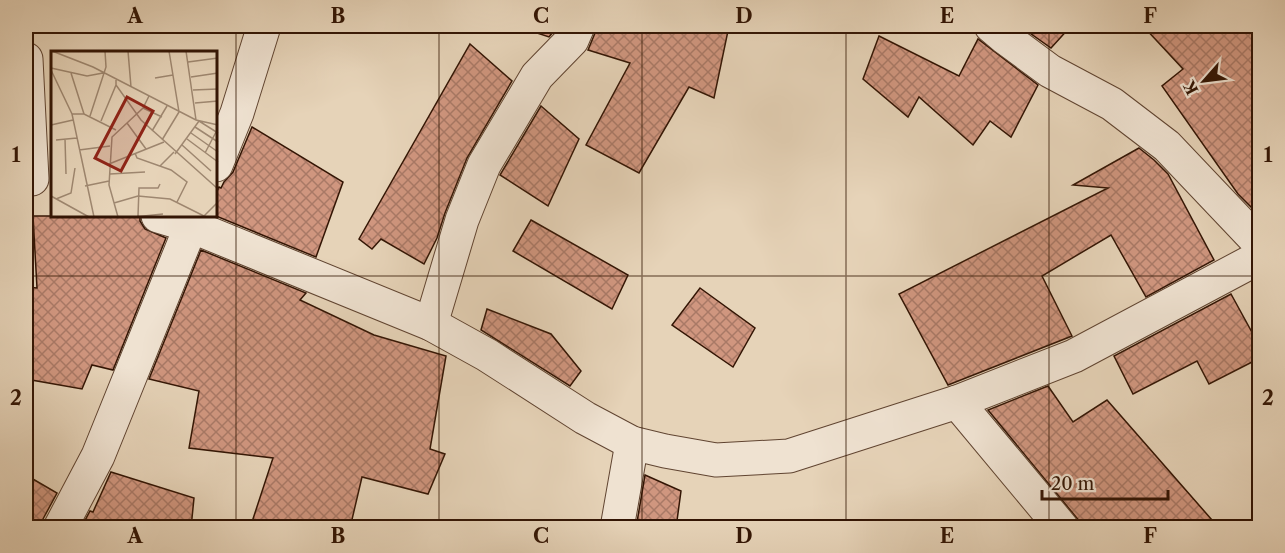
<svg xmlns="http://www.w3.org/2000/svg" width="1285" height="553" font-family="'Libre Caslon Text',serif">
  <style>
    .building { fill: url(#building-cross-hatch); stroke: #331504; stroke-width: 1.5 }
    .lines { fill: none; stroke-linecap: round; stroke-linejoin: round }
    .street-casing { stroke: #604431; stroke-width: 35 }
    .street { stroke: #efe2d1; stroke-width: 33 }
    .grid { fill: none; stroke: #331504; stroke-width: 1.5; stroke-opacity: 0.55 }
    .inset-road { fill: none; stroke: #9e8770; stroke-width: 1.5 }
    .view { fill: #8f2418; fill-opacity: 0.15; stroke: #8f2418; stroke-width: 3 }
    .inset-edge { fill: none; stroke: #331504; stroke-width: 3 }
    .neatline { fill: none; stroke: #331504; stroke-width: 2 }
    .grid-label { font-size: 20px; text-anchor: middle; font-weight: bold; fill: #331504 }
  </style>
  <defs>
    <pattern id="building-cross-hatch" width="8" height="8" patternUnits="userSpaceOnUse" patternTransform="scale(1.5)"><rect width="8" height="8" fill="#d0967f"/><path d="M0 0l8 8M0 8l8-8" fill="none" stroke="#a97966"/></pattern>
  </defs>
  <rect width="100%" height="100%" fill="#e6d3b8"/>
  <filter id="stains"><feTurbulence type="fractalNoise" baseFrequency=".00333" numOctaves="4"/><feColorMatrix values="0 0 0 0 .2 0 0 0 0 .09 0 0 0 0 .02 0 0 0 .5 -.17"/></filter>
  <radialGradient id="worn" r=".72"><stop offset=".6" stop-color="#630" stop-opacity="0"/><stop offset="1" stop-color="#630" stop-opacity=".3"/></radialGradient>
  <!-- building -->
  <g class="building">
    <path d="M535,26H558L549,37L534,32Z"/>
    <path d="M596,26H729L714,98L689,87L639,173L586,145L630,63L588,50L595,33Z"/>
    <path d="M1020,26H1071L1051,48Z"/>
    <path d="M1143,26H1260V216L1238,194L1162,86L1183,69Z"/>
    <path d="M879,36L959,76L978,39L1038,85L1011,137L990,121L973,145L919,97L908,117L863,79Z"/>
    <path d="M470,44L512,81L467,158L445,213L437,238L424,264L381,239L372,249L359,239Z"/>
    <path d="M541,106L579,139L548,206L500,175Z"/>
    <path d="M252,127L343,182L316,257L216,216V193L219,187L221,188L224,182L233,172Z"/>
    <path d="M1139,148L1154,160L1168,174L1214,260L1146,297L1111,235L1042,276L1072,336L948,385L899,294L1108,188L1073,185Z"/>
    <path d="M33,216H140V221L145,229L166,238L113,370L92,365L82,389L26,379V287L37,288Z"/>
    <path d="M531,220L628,275L612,309L513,251Z"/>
    <path d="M201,250L306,293L300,300L374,335L446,356L430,449L445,454L428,494L362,477L350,528H250L273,458L189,448L199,391L149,379Z"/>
    <path d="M700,288L755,328L733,367L672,325Z"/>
    <path d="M1231,294L1260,347V358L1209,384L1197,361L1133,394L1114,356Z"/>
    <path d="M487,309L551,334L581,371L570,386L481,330Z"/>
    <path d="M1048,386L1073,422L1107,400L1219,528H1085L988,410Z"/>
    <path d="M111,472L194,498L191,528H81L90,511L93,512Z"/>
    <path d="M26,475L57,493L43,519L41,528H26Z"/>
    <path d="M645,475L681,491L676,528H636Z"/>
  </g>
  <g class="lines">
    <!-- street casing -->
    <g class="street-casing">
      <g id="street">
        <path d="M991,26L1004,37L1050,71L1112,104L1167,146L1260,244"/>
        <path d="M26,59L32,179"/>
        <path d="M216,165L237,113L264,26"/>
        <path d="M158,216L191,226L431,324L487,355L585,418L632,443L665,451L716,460L789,456L957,402L1074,356L1260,257"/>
        <path d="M431,324L462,220L484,165L537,76L572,40L578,26"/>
        <path d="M957,402L1062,528"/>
        <path d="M60,528L98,456L195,216"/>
        <path d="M617,528L632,443"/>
      </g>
    </g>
    <!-- street -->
    <use href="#street" class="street"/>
  </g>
  <!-- grid -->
  <path class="grid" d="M236,26V528M439,26V528M642,26V528M846,26V528M1049,26V528M26,276H1260"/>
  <!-- overview -->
  <g transform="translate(51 51)">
    <rect width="166" height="166" fill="#e6d3b8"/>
    <path class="inset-road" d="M1,0L42,16L145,69L167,74M77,0L80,36M135,0L145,69M137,11L167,7M0,17L36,25L52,22M0,19L21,63L43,166M20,22L33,63M140,26L167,22M104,27L122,24M65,29V34L90,69L167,138M142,39L167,38M144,52L167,50M92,57L111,66M21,63H33L65,79M39,65L55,16L54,0M50,70L65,34M76,72L95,98M0,74L22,69M144,76L167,91M101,80L116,55M140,82L167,101M14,88L15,123M136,88L167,111M5,89L26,87M111,89L128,61L118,0M131,94L160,120M28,99L59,95M84,102L86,107L120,119L136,131L126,151M154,102L165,81M124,103L148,70L167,82M58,113L113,91M109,115L123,101M59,123L94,121M34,135L58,130M0,145L38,166M5,148L20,142L24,117M63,152L87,145L119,148L155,166M87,165L88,137H107L109,133M67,166L58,134L61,86L92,57L98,45M83,166L112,163M152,166L167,151"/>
    <path class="view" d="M76,46L102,60L70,120L44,107Z"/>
    <rect width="166" height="166" class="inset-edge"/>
  </g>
  <!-- margin -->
  <rect width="1285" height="553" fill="none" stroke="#e6d3b8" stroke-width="66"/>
  <!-- north arrow -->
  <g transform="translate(1204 81) rotate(242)" stroke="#efe2d1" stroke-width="4.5" paint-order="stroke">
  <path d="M0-4.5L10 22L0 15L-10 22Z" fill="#331504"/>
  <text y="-9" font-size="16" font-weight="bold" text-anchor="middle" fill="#331504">K</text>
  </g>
  <!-- scale -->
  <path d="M1042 490v9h126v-9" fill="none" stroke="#331504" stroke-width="3"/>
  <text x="1051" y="490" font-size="18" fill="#331504" stroke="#efe2d1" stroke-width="4.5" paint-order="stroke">20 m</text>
  <rect x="33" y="33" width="1219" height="487" class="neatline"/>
  <g class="grid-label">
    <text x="135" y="23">A</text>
    <text x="338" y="23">B</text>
    <text x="541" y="23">C</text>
    <text x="744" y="23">D</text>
    <text x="947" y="23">E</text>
    <text x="1150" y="23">F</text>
    <text x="16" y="162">1</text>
    <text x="1268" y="162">1</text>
    <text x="16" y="405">2</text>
    <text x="1268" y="405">2</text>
    <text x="135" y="543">A</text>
    <text x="338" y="543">B</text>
    <text x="541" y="543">C</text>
    <text x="744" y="543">D</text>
    <text x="947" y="543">E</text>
    <text x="1150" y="543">F</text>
  </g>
  <rect width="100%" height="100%" filter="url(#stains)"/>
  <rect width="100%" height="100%" fill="url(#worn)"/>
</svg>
